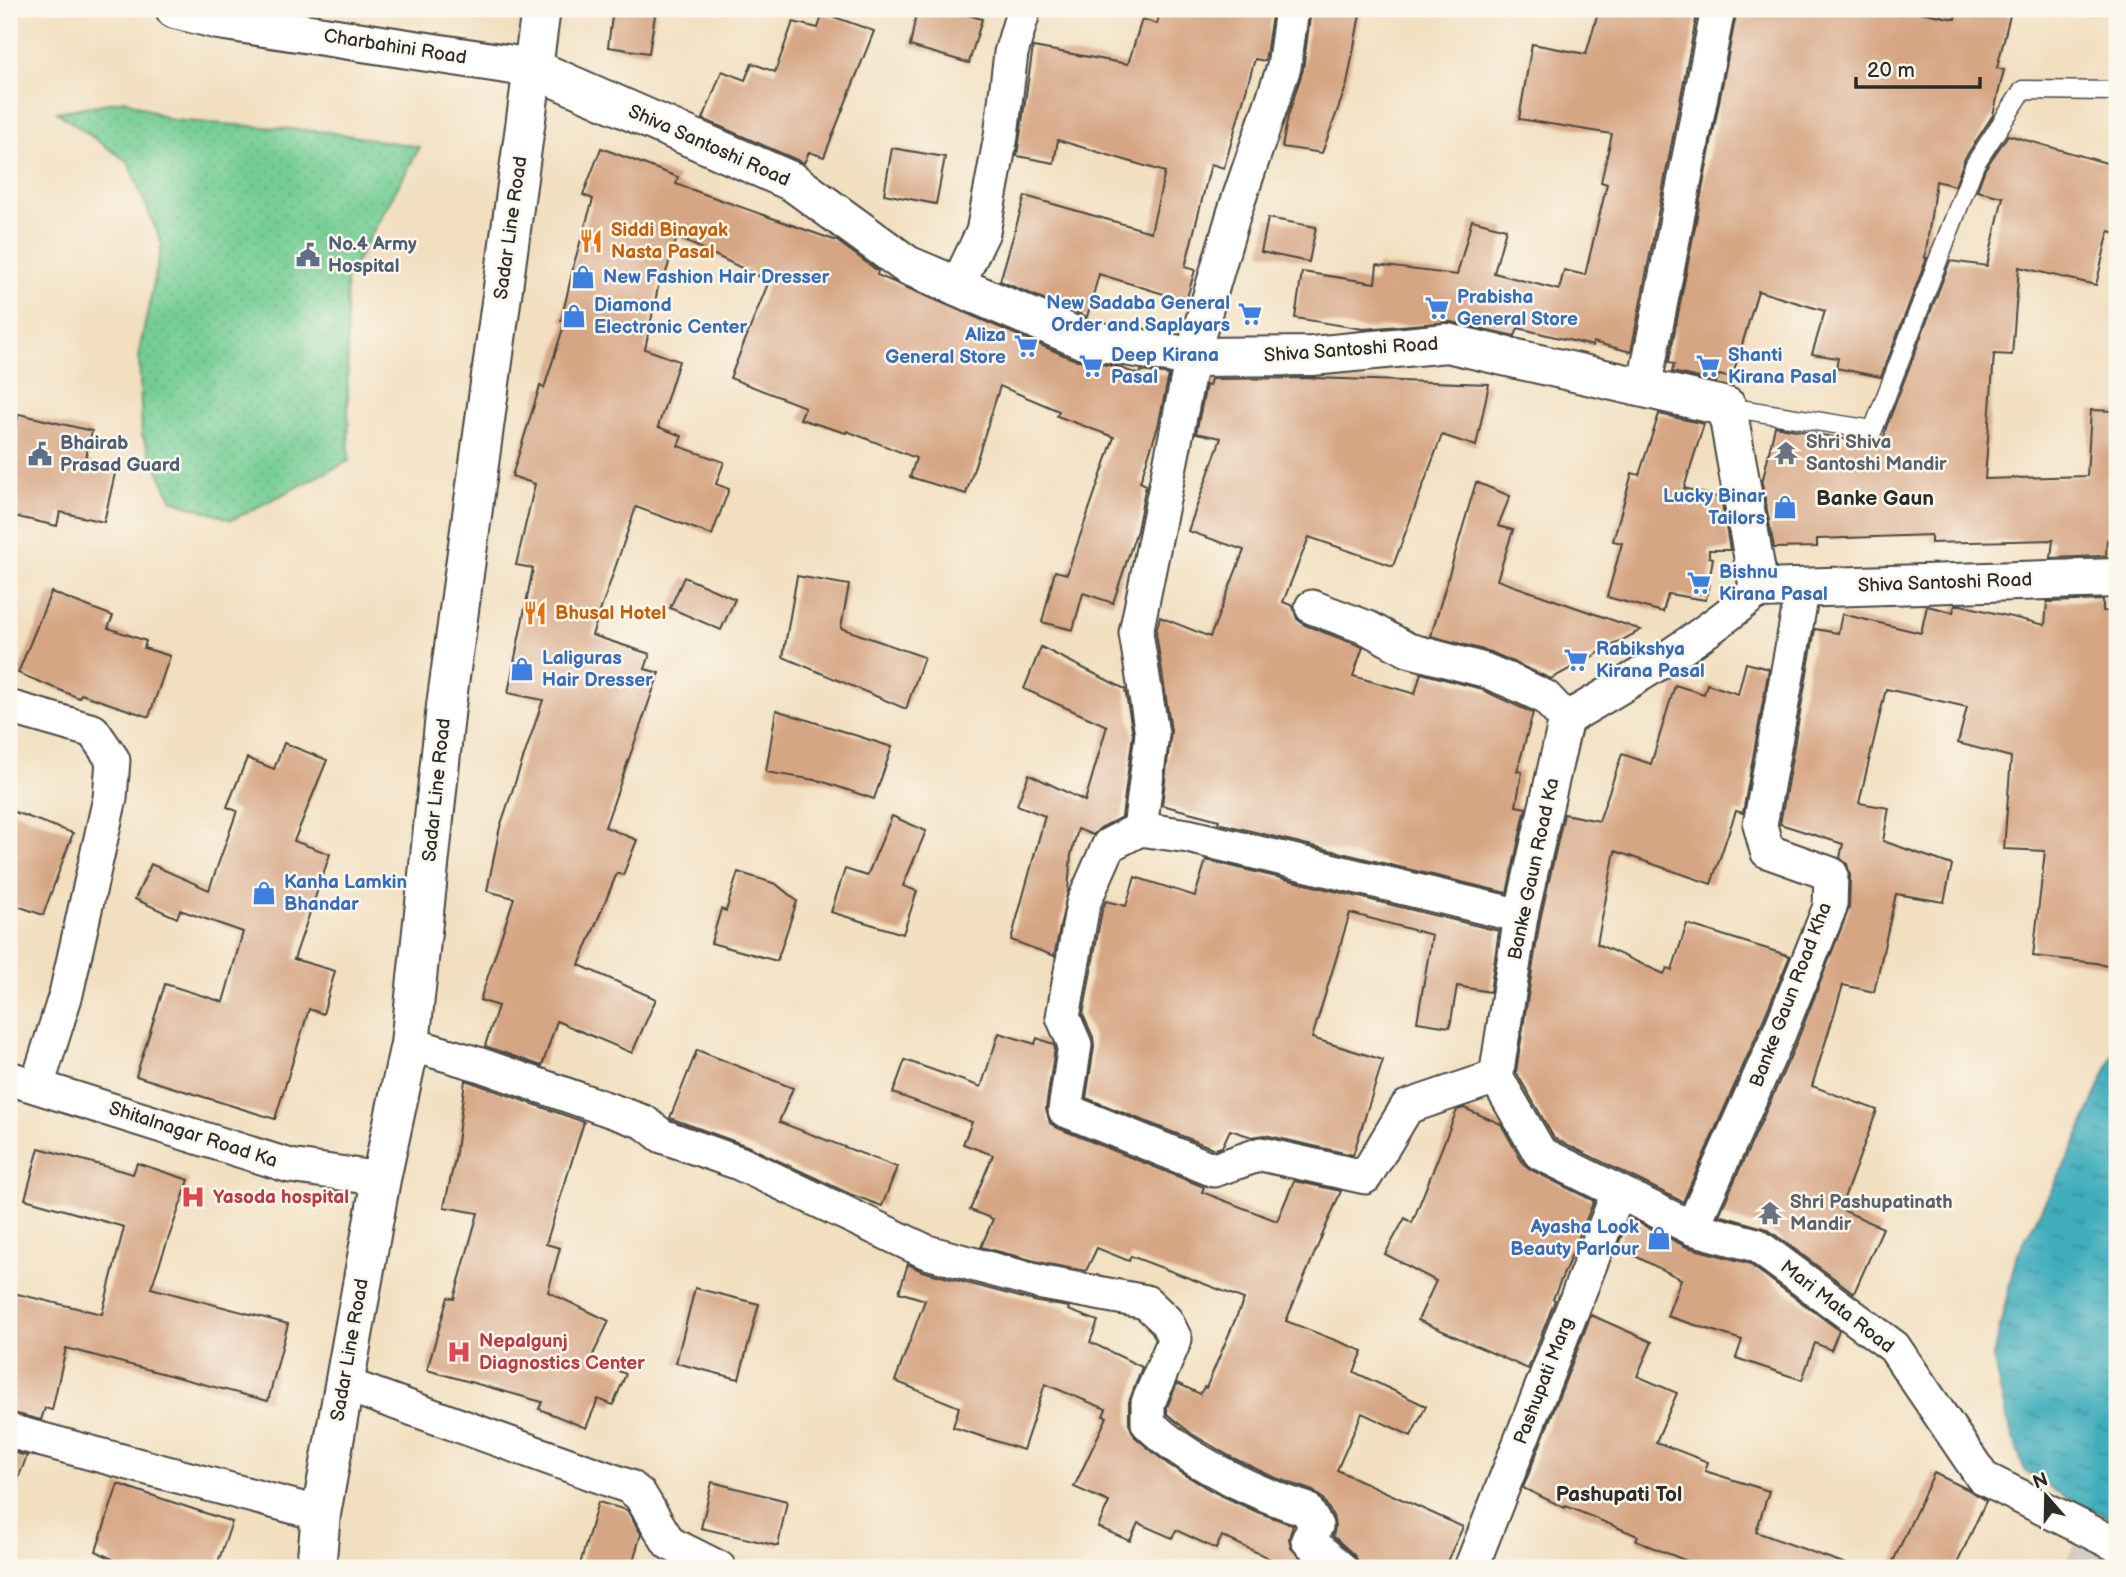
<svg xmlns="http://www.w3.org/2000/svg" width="2126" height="1577" font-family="'Balsamiq Sans',sans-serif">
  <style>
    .industrial { fill: #ccc2b9 }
    .park { fill: url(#park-dots); stroke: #507c60; stroke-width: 2 }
    .water { fill: url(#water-ripples); stroke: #356c74; stroke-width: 2 }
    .building { fill: #d6a583 }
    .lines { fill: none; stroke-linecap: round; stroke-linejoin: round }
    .lane-casing { stroke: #494641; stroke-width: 21 }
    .street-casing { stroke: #494641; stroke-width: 37 }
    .secondary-casing { stroke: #494641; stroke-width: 42 }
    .primary-casing { stroke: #494641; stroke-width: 42 }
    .lane { stroke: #fff; stroke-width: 18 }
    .street { stroke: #fff; stroke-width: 33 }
    .secondary { stroke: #fff; stroke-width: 38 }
    .primary { stroke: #fff; stroke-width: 38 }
    .labels { text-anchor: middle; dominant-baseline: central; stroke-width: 5; stroke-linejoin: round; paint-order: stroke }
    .street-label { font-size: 19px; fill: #2b2b2b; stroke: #fbf7ec }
    .food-label { font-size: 19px; font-weight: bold; fill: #c56008; stroke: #fbf7ec; text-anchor: start }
    .service-label { font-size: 19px; font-weight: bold; fill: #4e5e75; stroke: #fbf7ec; text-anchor: start }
    .shop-label { font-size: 19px; font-weight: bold; fill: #366cbe; stroke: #fbf7ec; text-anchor: start }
    .worship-label { font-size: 19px; font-weight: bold; fill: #5b616d; stroke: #fbf7ec; text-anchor: start }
    .health-label { font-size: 19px; font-weight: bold; fill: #be3a42; stroke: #fbf7ec; text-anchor: start }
    .neighbourhood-label { font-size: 21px; font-weight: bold; fill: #2b2b2b; stroke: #fbf7ec }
  </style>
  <defs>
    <pattern id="park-dots" width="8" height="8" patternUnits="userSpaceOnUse" patternTransform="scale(1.75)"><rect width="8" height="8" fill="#74cd94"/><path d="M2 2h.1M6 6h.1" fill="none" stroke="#65b080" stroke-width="1.8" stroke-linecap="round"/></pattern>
    <pattern id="water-ripples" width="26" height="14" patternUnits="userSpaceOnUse" patternTransform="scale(1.75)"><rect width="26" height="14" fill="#3fadbc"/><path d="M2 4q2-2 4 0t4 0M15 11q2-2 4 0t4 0" fill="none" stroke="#358d99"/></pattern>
  </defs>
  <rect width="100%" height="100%" fill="#fbf7ec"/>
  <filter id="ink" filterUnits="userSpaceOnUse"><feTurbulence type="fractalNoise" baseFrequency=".0143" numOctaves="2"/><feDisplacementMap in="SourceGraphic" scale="14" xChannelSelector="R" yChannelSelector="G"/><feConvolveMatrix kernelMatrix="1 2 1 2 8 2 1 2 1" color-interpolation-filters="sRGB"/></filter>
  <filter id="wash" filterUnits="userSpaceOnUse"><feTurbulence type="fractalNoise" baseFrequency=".00686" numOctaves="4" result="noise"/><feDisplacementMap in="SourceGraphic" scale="28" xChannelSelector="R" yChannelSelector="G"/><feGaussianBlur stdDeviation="1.57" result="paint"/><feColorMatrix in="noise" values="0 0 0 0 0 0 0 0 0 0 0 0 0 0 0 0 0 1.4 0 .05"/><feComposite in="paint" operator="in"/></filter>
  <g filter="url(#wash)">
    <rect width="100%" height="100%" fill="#f2dfc0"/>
    <!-- industrial -->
    <path class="industrial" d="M2081,1532L2117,1551V1568H2076L2065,1563Z"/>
    <!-- park -->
    <path class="park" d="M125,100L172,120L328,132L420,147L346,280L349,461L232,520L172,500L142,435L139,352L162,244L128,162L57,112Z"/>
    <!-- water -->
    <path class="water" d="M2117,1045V1522L2060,1494L2025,1471L2007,1421L1993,1357L2016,1257L2073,1149Z"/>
    <g id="blocks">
      <!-- building -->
      <g class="building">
        <path d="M613,9H656L649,53L608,47Z"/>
        <path d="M917,9H948L982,19L969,63L910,46Z"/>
        <path d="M1161,9H1273L1265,61L1255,59L1224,168L1211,164L1185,267L1195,270L1186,301L1099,274L1087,317L1000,281L1025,196L1151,232L1165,172L1058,140L1054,163L1017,156L1033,47L1128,64L1142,19L1157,24Z"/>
        <path d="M1311,9H1361L1347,84L1322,153L1282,147L1288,116L1303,70Z"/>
        <path d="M1599,9H1698L1631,352L1593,342V346L1518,328L1515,336L1451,322L1363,329L1295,318L1302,272L1375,283L1377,265L1457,275L1472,220L1506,229L1494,273L1559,290L1564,270L1585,275L1607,184L1601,182L1612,134L1519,119L1532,44L1586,54Z"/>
        <path d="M1737,9H1905L1955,19L1957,9H1985L2010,15L1997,68L2004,70L1993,115L1965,158L1955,186L1936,181L1925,258H1927L1881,377L1836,368L1838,358L1812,354L1825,311L1758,291L1732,378L1719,375L1716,382L1672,372L1674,364L1669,363V361Z"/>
        <path d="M823,13L874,31L824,157L809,152L804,163L703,119L722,71L745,80L752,63L775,72L793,22L818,28Z"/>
        <path d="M2008,135L2117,166V233L2109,231L2096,285L2019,267L2012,355L1994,354L1985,479L2087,476L2091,410L2117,411V541L2107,540L2106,556L2051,558L2053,540L1931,543V535L1817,539V547L1774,548L1762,483L1775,426L1843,439L1883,442L1886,428L1950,261L1987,266L2003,197L1977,191L1985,169Z"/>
        <path d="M601,148L678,177L676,184L837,241L878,271L877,275L1073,359L1118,367L1140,375L1141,371L1169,375L1158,426L1140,482L1146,485L1137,530L1113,603L1083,593L1073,630L1042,622L1055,571L1067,574L1114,437L1057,416L1059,411L1000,386L966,494L910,477L916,458L847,431L846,433L800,419L805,407L730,378L769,281L677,237L664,279L660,278L645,349L679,361L658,427L682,436L678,446L724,462L716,484L729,489L712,535L636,507L592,635L650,654L645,669L659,673L605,827L637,840L623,875L617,873L579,965L656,999L632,1053L557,1021L542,1066L485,1046L498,1006L480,1000L514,898L487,891L500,827L543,700L508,693L533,568L516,565L535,484L512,476L540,386L544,388L565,322L561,321L575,260L593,199L583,195Z"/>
        <path d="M892,148L945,157L936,204L884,194Z"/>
        <path d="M1268,218L1316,227L1309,262L1261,252Z"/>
        <path d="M1313,378L1489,384L1476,446L1442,435L1393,566L1309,537L1283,602L1293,606L1297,619L1305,625L1363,647L1353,676L1415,694L1421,673L1478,688L1533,713L1517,771L1522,772L1516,806L1526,808L1507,893L1218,823L1219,820L1162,805L1171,731L1156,633L1157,628L1160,617L1210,637L1244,550L1188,531L1221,438L1196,433L1206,385L1209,386L1211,379Z"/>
        <path d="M19,414L92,431L85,461L116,469L104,522L60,512L57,526L9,515V455Z"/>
        <path d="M1659,414L1704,424L1684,488L1721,498L1730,550H1709V557L1713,558L1706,600L1668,594L1663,612L1607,597L1622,543L1613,541L1632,473L1639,475Z"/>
        <path d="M1476,482L1510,496L1498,526L1513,530L1497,580L1641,630L1551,679L1491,652L1431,636Z"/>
        <path d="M797,576L849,585L841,628L924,657L906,709L783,657Z"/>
        <path d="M684,577L735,599L721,630L670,608Z"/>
        <path d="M51,592L113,616L108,628L146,641L144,648L170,656L149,717L81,694L79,698L18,673Z"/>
        <path d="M2103,600V611L2117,612V969L2096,963L2033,956L2045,851L2004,849L2011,757L1958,743L1967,707L1886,689L1859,803L1889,808L1883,841L1952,865L1944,902L1896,894L1874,992L1843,985L1812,1086L1877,1110L1840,1209L1883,1228L1854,1293L1767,1229L1719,1215L1796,1044L1849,908L1850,875L1847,864L1840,858L1843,844L1780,824L1815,629L1838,633L1842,614L1921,633L1927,606L1953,612L1955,605H1961L2045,625L2047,602Z"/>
        <path d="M1041,647L1125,689L1133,734L1122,817L1100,828L1093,835L1078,829L1071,855L1068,890L1054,956L1011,940L1045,816L1017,805L1029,774L1085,801L1107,726L1024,689Z"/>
        <path d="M1746,663L1769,669L1743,813L1736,811L1711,884L1615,851L1597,944L1664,974L1667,968L1672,970L1687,924L1790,956L1760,1028L1683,1202L1554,1138L1516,1072L1540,920L1564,814L1599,821L1622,754L1651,764L1675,685L1704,694L1707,684L1738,694Z"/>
        <path d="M776,710L892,747L874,799L821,781L766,772Z"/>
        <path d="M284,743L327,760L294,841L330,854L294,959L335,971L323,1014L309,1009L275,1119L136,1076L165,984L223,1002L243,932L180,910L177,918L135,899L151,864L209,890L237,811L227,807L247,758L274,769Z"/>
        <path d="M9,810L73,833L43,915L9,903Z"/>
        <path d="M892,816L926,831L903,886L917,891L903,934L831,912L845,869L867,876Z"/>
        <path d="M1206,860L1499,931L1490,992L1457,986L1450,1027L1417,1022L1432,935L1350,913L1312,1038L1383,1060L1353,1155L1265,1135L1252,1137L1230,1130L1222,1147L1215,1149L1086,1098L1094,1047L1093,1037L1083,1015L1102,910L1106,901L1126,906L1135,877L1195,896Z"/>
        <path d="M738,872L776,884L797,901L777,961L711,943L721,909L726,911Z"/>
        <path d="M999,1033L1035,1044L1037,1038L1053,1044L1055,1048L1046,1108L1050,1123L1058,1128L1204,1187L1202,1192L1277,1221L1294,1181L1341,1191L1286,1321L1363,1351L1354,1372L1426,1406L1411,1436L1362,1413L1337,1470L1463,1527L1444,1568H1359L1358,1561L1353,1554L1333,1536L1335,1527L1333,1516L1323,1499L1313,1491L1273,1477L1231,1457L1192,1434L1167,1414V1407L1177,1383L1200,1394L1204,1387L1206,1388L1244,1299L1131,1256L1129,1261L1097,1248L1086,1271L1047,1264L981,1247L993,1219L970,1210L993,1155L963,1144L972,1122L893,1093L905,1060L981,1087Z"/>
        <path d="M697,1050L793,1088L779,1122L897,1167L882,1206L850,1194L747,1146L670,1118Z"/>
        <path d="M465,1080L584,1122L546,1244L560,1248L548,1292L609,1321L591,1359L626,1374L613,1405L598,1399L586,1428L539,1409L542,1402L427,1370L448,1297L454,1299L478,1213L444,1207L455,1159Z"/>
        <path d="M1464,1108L1501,1124L1523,1163L1531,1170L1594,1201L1553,1299L1555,1300L1528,1369L1418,1320L1436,1281L1385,1254L1405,1218L1412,1223L1457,1110Z"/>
        <path d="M39,1148L133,1174L137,1163L189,1180L151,1288L288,1324L268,1401L66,1348L52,1410L45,1408L41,1420L9,1412V1292L102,1314L124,1227L25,1199Z"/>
        <path d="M1629,1218L1687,1247L1748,1263L1839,1330L1831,1350L1815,1343L1802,1380L1736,1358L1742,1340L1667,1316L1681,1279L1617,1247Z"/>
        <path d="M908,1264L922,1271L1038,1302L1069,1307L1068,1310L1098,1321L1090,1342L1142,1367L1129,1402V1424L1135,1437L1169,1465L1212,1491L1257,1512L1293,1525L1289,1538L1291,1548L1311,1568H1290L1222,1536L1216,1549L1176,1530L1172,1538L1138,1523L1130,1541L1098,1527L1109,1502L1074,1487L1107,1417L1103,1416L1106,1409L1045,1384L1023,1450L953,1427L959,1407L895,1381L925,1300L899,1292Z"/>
        <path d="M695,1288L759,1304L739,1379L676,1363Z"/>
        <path d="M1591,1315L1652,1342L1637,1376L1677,1393L1656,1442L1708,1462L1705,1471L1769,1491L1756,1532L1846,1564L1845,1568H1705L1636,1541L1638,1536L1566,1506L1565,1508L1523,1488Z"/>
        <path d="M9,1451L27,1456L11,1496L9,1495Z"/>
        <path d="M1934,1473L1967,1489L1986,1501L1955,1568H1890Z"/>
        <path d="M712,1482L787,1501L778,1546L701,1528Z"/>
        <path d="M118,1484L232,1522L216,1568H109L112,1559L96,1551Z"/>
        <path d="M598,1502L627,1510L641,1534L631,1568H579Z"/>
      </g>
    </g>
  </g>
  <g filter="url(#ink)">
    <use href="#blocks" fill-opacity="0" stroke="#494641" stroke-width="2"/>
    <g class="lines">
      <!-- lane casing -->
      <g class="lane-casing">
        <path id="lane" d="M1727,407L1873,430L1975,164L2023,90L2117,91"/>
      </g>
      <!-- street casing -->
      <g class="street-casing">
        <g id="street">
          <path d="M957,286L983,232L1001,136L1011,53L1024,9"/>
          <path d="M1644,388L1718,9"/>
          <path d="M1759,589C1701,640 1633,680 1566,719L1521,916L1496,1077L1540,1153L1692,1228L1756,1245L1894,1347L1983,1478L2117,1545"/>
          <path d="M1312,607L1368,628L1408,650L1484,670L1515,683L1545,697L1566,719"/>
          <path d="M9,707L93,731L113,760L110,798L66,994L37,1086"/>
          <path d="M1140,829L1152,734L1136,633L1192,357L1234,213L1284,67L1292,9"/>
          <path d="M410,1044L478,1064L644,1122L662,1136L739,1163L927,1252L1043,1283L1146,1302L1166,1321L1175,1339L1148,1403V1423C1184,1459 1256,1494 1306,1509L1316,1526L1308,1540L1340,1568"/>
          <path d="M1496,1077L1407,1107L1365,1177L1261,1154L1214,1170L1065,1110L1075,1045L1063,1017L1083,904L1109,845L1140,829L1188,836L1521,916"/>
          <path d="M9,1078L290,1166L381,1179"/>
          <path d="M1692,1228L1778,1036L1830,907L1831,874L1767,851L1760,825L1803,587"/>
          <path d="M344,1384L630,1487L640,1495L669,1543L719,1568"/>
          <path d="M9,1431L321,1514"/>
          <path d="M1471,1568L1618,1193"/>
        </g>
      </g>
      <!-- secondary casing -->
      <g class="secondary-casing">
        <path id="secondary" d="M175,9L219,20L532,68L793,182L907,265L1082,339L1192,357L1312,356L1447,343L1727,407L1759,589L2117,578"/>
      </g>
      <!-- primary casing -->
      <g class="primary-casing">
        <path id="primary" d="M316,1568L321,1514L381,1179L410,1044L446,706L541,9"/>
      </g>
      <!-- lane -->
      <use href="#lane" class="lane"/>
      <!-- street -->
      <use href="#street" class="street"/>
      <!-- secondary -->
      <use href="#secondary" class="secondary"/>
      <!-- primary -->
      <use href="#primary" class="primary"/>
    </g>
  </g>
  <!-- icons -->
  <defs>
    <g id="restaurant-bare" transform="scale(1.89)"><path d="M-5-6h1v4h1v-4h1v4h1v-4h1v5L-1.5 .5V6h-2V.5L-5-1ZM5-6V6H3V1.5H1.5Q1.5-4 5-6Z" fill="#e8710a" stroke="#fbf7ec" stroke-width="2.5" paint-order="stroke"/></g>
    <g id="civic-bare" transform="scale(1.89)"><path d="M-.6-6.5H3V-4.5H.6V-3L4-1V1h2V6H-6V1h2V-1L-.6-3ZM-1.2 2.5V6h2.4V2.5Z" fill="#5c6f8a" stroke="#fbf7ec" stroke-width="2.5" paint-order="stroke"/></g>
    <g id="shop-bare" transform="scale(1.89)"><path d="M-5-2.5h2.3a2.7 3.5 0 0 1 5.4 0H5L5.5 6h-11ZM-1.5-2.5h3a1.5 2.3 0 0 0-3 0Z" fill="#3f7fe0" stroke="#fbf7ec" stroke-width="2.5" paint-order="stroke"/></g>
    <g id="supermarket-bare" transform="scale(1.89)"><path d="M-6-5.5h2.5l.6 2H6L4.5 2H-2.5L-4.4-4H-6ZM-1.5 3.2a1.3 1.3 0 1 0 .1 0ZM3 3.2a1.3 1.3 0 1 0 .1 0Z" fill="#3f7fe0" stroke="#fbf7ec" stroke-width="2.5" paint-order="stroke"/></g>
    <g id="temple-bare" transform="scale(1.89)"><path d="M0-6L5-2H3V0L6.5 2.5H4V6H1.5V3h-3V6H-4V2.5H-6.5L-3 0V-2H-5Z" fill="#6b7280" stroke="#fbf7ec" stroke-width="2.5" paint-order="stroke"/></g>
    <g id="hospital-bare" transform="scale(1.89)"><path d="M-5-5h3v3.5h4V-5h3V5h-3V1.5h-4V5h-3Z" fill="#e0444e" stroke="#fbf7ec" stroke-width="2.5" paint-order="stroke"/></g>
  </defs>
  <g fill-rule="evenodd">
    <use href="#restaurant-bare" x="591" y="241"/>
    <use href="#civic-bare" x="308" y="255"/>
    <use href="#shop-bare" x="583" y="277"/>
    <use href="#supermarket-bare" x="1437" y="308"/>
    <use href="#supermarket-bare" x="1250" y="314"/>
    <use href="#shop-bare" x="574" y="316"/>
    <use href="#supermarket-bare" x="1026" y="346"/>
    <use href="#supermarket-bare" x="1091" y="366"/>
    <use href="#supermarket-bare" x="1708" y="366"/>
    <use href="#temple-bare" x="1786" y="453"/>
    <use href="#civic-bare" x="40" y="454"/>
    <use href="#shop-bare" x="1785" y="507"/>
    <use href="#supermarket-bare" x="1699" y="583"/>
    <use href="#restaurant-bare" x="535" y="613"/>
    <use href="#supermarket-bare" x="1576" y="660"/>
    <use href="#shop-bare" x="522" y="669"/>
    <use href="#shop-bare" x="264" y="893"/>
    <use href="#hospital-bare" x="193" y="1197"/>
    <use href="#temple-bare" x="1770" y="1213"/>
    <use href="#shop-bare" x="1659" y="1238"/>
    <use href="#hospital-bare" x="459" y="1352"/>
  </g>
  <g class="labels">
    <!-- street labels -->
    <g class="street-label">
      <text transform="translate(395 47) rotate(9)">Charbahini Road</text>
      <text transform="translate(709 146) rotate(24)">Shiva Santoshi Road</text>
      <text transform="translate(511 228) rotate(-82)">Sadar Line Road</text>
      <text transform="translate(1351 350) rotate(-4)">Shiva Santoshi Road</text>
      <text transform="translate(1945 583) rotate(-2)">Shiva Santoshi Road</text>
      <text transform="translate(437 790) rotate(-84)">Sadar Line Road</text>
      <text transform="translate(1534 869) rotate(-78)">Banke Gaun Road Ka</text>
      <text transform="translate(1791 995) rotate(-69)">Banke Gaun Road Kha</text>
      <text transform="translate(193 1135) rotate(18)">Shitalnagar Road Ka</text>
      <text transform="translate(1837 1307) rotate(38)">Mari Mata Road</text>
      <text transform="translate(350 1350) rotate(-80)">Sadar Line Road</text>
      <text transform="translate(1544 1381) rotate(-69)">Pashupati Marg</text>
    </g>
    <!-- food labels -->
    <g class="food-label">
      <text x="611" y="230">Siddi Binayak<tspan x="611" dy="22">Nasta Pasal</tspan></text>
      <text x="555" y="613">Bhusal Hotel</text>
    </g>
    <!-- service labels -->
    <g class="service-label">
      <text x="328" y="244">No.4 Army<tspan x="328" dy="22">Hospital</tspan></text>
      <text x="60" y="443">Bhairab<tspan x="60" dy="22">Prasad Guard</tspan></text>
    </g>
    <!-- shop labels -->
    <g class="shop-label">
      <text x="603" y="277">New Fashion Hair Dresser</text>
      <text x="1457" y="297">Prabisha<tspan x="1457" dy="22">General Store</tspan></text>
      <text x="1230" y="303" text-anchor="end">New Sadaba General<tspan x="1230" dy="22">Order and Saplayars</tspan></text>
      <text x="594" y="305">Diamond<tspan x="594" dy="22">Electronic Center</tspan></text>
      <text x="1006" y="335" text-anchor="end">Aliza<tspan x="1006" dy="22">General Store</tspan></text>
      <text x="1111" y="355">Deep Kirana<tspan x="1111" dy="22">Pasal</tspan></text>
      <text x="1728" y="355">Shanti<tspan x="1728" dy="22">Kirana Pasal</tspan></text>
      <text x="1765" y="496" text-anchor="end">Lucky Binar<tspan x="1765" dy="22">Tailors</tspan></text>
      <text x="1719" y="572">Bishnu<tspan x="1719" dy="22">Kirana Pasal</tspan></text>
      <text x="1596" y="649">Rabikshya<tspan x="1596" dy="22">Kirana Pasal</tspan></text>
      <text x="542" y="658">Laliguras<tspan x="542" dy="22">Hair Dresser</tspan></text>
      <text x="284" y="882">Kanha Lamkin<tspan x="284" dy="22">Bhandar</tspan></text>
      <text x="1639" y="1227" text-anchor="end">Ayasha Look<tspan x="1639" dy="22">Beauty Parlour</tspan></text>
    </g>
    <!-- worship labels -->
    <g class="worship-label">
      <text x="1806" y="442">Shri Shiva<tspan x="1806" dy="22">Santoshi Mandir</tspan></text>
      <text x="1790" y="1202">Shri Pashupatinath<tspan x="1790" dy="22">Mandir</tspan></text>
    </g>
    <!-- health labels -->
    <g class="health-label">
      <text x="213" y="1197">Yasoda hospital</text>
      <text x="479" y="1341">Nepalgunj<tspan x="479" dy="22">Diagnostics Center</tspan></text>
    </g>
    <!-- neighbourhood labels -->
    <g class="neighbourhood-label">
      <text x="1875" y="498">Banke Gaun</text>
      <text x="1619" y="1494">Pashupati Tol</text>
    </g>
  </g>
  <!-- margin -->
  <rect width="2126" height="1577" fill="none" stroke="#fbf7ec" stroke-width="35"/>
  <!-- north arrow -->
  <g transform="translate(2046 1496) rotate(340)" stroke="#fbf7ec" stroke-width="5" paint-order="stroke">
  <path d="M0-5L12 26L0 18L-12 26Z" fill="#2b2b2b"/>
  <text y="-10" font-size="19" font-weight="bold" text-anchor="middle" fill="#2b2b2b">N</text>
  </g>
  <!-- scale -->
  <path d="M1856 77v10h124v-10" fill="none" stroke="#2b2b2b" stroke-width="3.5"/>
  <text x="1867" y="77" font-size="21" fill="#2b2b2b" stroke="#fbf7ec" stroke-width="5" paint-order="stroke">20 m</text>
</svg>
